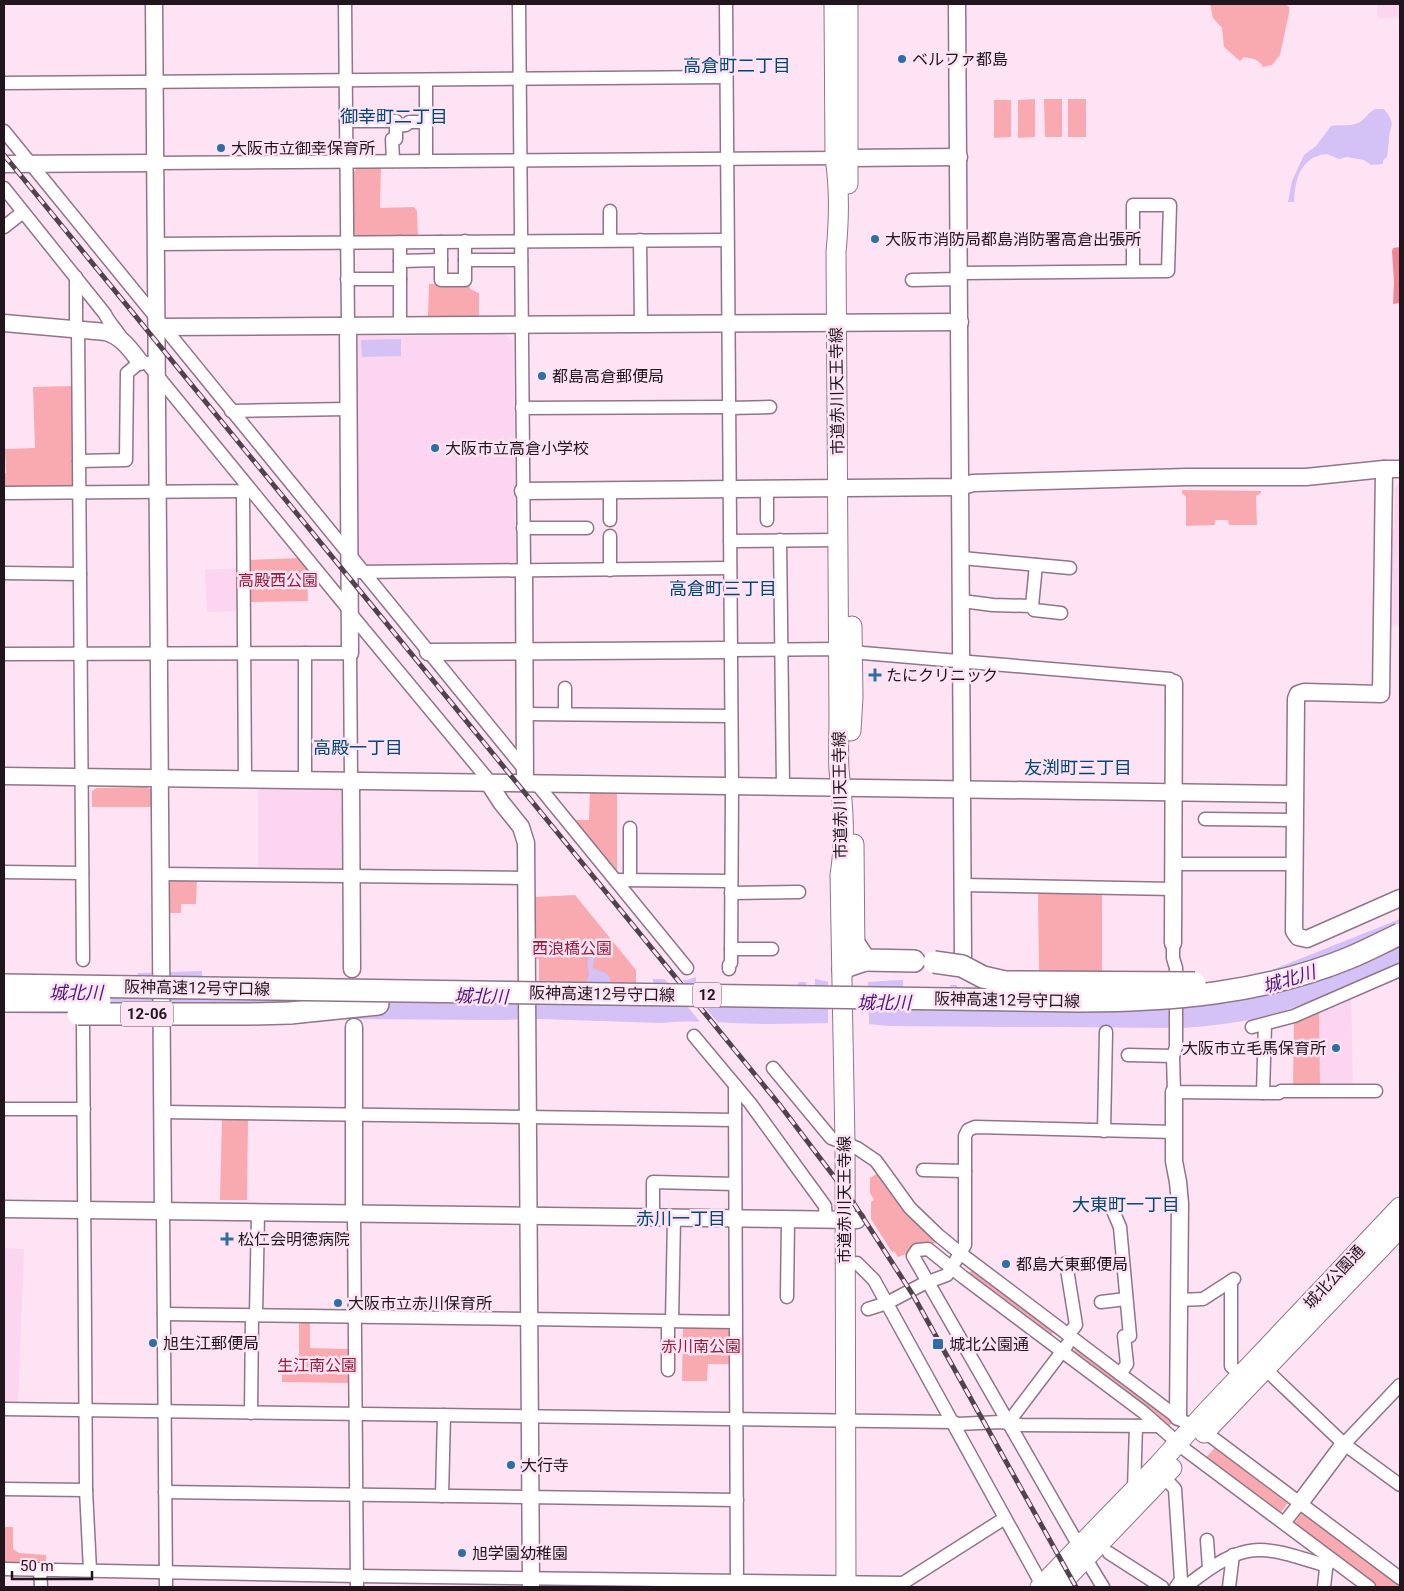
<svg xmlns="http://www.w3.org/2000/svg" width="1404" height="1591" font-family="Roboto,'Noto Sans JP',sans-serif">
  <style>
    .built { fill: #fcd5f0 }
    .green { fill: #f9aab0 }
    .forest { fill: #ee8792 }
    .water { fill: #d4c1f6 }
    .pier { fill: #fde3f4 }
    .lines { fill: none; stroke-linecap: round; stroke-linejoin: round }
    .street-casing { stroke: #917489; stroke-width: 15 }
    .secondary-casing { stroke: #917489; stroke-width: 19 }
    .primary-casing { stroke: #917489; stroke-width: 21 }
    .highway-casing { stroke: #917489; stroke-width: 24 }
    .street { stroke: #fff; stroke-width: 12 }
    .secondary { stroke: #fff; stroke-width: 16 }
    .primary { stroke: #fff; stroke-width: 19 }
    .highway { stroke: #fff; stroke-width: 21 }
    .rail-casing { stroke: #51434d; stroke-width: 5 }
    .rail { stroke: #fde3f4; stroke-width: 3; stroke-dasharray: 9; stroke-linecap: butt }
    .highway-bridge-casing { stroke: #917489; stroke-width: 24; stroke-linecap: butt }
    .highway-bridge { stroke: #fff; stroke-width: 21 }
    .poi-dot { fill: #2b6fa5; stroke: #fde3f4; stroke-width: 2 }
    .labels { text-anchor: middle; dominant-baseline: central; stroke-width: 5; stroke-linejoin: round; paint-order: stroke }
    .shield { fill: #fde3f4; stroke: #63545e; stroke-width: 1 }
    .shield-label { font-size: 15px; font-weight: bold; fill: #21161e }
    .poi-label { font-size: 16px; fill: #21161e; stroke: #fde3f4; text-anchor: start }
    .street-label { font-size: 16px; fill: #21161e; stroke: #fde3f4 }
    .park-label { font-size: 16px; fill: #971e39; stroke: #fde3f4 }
    .neighbourhood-label { font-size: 18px; fill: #004876; stroke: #fde3f4 }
    .water-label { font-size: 18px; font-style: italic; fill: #4a197d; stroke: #fde3f4 }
  </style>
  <rect width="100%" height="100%" fill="#fde3f4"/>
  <!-- built -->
  <g class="built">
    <path d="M1378,4H1400V18H1377Z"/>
    <path d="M505,334L513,341L516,565L371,567L363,563L357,555L355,339L358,336Z"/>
    <path d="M1400,482V626H1391L1392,531L1394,530L1395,488Z"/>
    <path d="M239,568L241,611L207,612L205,570Z"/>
    <path d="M258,788H345V870L258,872Z"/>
    <path d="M1351,996L1353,1087H1320L1319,1009Z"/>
    <path d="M4,1248L24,1249L18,1402H4Z"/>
  </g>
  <!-- green -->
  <g class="green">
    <path d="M1210,4H1285L1289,7V13L1280,55L1272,65L1263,67C1257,58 1254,59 1244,57L1240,61L1224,47L1222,28L1213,18Z"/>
    <path d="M1035,99V137L1018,138V100Z"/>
    <path d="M1062,99V137H1045L1044,99Z"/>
    <rect x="1068" y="99" width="18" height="38"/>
    <path d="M994,100H1011V137L994,138Z"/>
    <path d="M381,167L380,208L414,207L417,211L418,237L358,238L354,233L353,173L357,168Z"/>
    <path d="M429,284H469L470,289L479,293V316H428Z"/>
    <path d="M73,386L77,481L71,487L4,488V473H6L5,449L35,448L33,387Z"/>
    <path d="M1182,490L1261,491V493L1256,496L1257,525H1229L1228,520H1215V525L1186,526V497L1182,493Z"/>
    <path d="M300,558L307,567L308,601L250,602L249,560Z"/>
    <path d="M146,787L154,790V807H92V791L97,788Z"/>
    <path d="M590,792L617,793V874L574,820H589Z"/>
    <path d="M169,878L197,879L196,904H181V913H170Z"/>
    <path d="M1038,891L1102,893V974L1039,973Z"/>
    <path d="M575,895L636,970V986L539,983V960L535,957V897Z"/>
    <path d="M1319,1009L1320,1087H1293L1294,1018Z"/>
    <path d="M222,1118L248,1119L247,1200H220Z"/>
    <path d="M878,1173L938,1242L937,1243L915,1246L906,1254L898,1257L894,1251L892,1252L871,1219V1202L874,1200L870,1193V1178Z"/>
    <path d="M972,1269L1054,1331L1050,1337L968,1275Z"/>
    <path d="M299,1322H310V1348L348,1349L349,1383L282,1382V1366H299Z"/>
    <path d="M683,1326L724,1327L729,1331L730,1364H708L707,1381H682Z"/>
    <path d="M1078,1349L1174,1421L1168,1427L1072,1351Z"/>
    <path d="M1217,1445L1291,1499L1278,1516L1204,1460Z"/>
    <path d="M1304,1510L1400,1582V1587H1373L1292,1526Z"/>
    <path d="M4,1527H13V1549L19,1553L46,1555V1564L4,1563Z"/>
  </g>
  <!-- forest -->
  <path class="forest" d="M1400,247V303L1393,304L1394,282L1392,251L1393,248Z"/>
  <!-- water -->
  <g class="water">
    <path d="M1375,109H1384C1397,126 1390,123 1389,140C1388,146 1388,151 1387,157L1383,160V164L1371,165L1364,160L1347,157L1339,159L1327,154C1301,156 1295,179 1294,202H1288L1292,181L1304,155L1316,146L1331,126C1340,124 1352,127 1360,122C1366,118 1368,113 1375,109Z"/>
    <path d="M401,339V356L362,357L361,340Z"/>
    <path d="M1400,919V962C1361,979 1321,1000 1279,1012C1247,1022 1214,1026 1181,1028L888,1026C849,1021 809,1024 769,1024C733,1024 698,1019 662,1023L540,1019L499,1020L347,1019L4,1013V976L137,977L138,973L202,971V978L586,984L589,974L587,963L589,956H587L586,950H599V956H595L593,964V968C603,973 611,971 611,985L653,986V979L687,980L696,977V986L798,988V982H806V988H815V979C844,987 874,980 903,980V988L949,989L950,985H957V990L1181,985L1247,980Z"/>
  </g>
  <!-- pier -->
  <g class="pier">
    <path d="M663,977H680L719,1024L701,1023Z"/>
    <path d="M828,980H868L869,1026L828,1025Z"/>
  </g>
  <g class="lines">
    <!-- street casing -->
    <g class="street-casing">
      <g id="street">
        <path d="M345,4L348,326"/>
        <path d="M519,4L524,570"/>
        <path d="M726,4L732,786L731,963L729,965V969"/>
        <path d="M426,80V161"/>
        <path d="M4,83L726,77"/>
        <path d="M346,121H396V139H392L393,161"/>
        <path d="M396,126L406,125L409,122H426"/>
        <path d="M4,131L525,770"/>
        <path d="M155,163L843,158"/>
        <path d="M4,188L105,314C109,323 117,330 122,339"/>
        <path d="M610,211V240"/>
        <path d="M4,227L23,212"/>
        <path d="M640,240L641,324"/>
        <path d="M400,242V326"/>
        <path d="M441,242V280H465V241"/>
        <path d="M156,244L727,240"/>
        <path d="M465,260H521"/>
        <path d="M400,261L441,260"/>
        <path d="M960,273L1168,271L1170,205H1133V271"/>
        <path d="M76,277V329"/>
        <path d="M347,279H400"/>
        <path d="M912,280L960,279"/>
        <path d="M78,329L83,960"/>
        <path d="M522,408L729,407"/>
        <path d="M729,408L770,407"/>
        <path d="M231,411L348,409"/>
        <path d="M79,461L126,460L127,373L140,362L147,363L350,611"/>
        <path d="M610,490V520"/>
        <path d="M243,491L245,779"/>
        <path d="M4,493L243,491L249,489"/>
        <path d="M767,520V489"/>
        <path d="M523,528H587"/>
        <path d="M610,536V570"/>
        <path d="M780,540L783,786"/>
        <path d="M730,541L838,540"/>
        <path d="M962,558L1070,568"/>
        <path d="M357,572L730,568"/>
        <path d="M4,573L80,574"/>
        <path d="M962,601L993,605L1032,606L1034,610L1061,613"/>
        <path d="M1032,606L1036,565"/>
        <path d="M350,613L486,777L488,782"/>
        <path d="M730,650L839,649L863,653L1170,679L1174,683"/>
        <path d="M305,653V780"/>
        <path d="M4,654L350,653L351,780"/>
        <path d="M565,688V714"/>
        <path d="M525,714L731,716"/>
        <path d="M536,783L687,968"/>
        <path d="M1205,819L1294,820"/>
        <path d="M630,828V880"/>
        <path d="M1173,864H1294"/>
        <path d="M4,872L82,873"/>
        <path d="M161,874L526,878"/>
        <path d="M616,880L731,881"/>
        <path d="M963,885L1173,889"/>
        <path d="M731,893L799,892"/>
        <path d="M1173,943V958L1176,968V1047L1173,1056L1174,1092L1279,1093L1281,1091H1376"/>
        <path d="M731,949H772"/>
        <path d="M83,1023L86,1490L90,1570"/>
        <path d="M1252,1027L1294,1016L1400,970"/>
        <path d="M694,1036L750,1103L825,1206L826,1220"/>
        <path d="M1128,1055L1173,1056"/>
        <path d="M773,1068L831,1138L857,1148L876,1161L910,1208L938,1235L960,1253L1181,1420L1205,1432L1400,1578"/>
        <path d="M735,1085L737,1587"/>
        <path d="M1263,1093L1265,1024"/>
        <path d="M4,1109H84"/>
        <path d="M163,1112L735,1120"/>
        <path d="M1104,1131L1106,1032"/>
        <path d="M923,1170L965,1171"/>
        <path d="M1111,1206L1120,1227L1130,1336H1124L1127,1364L1120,1374"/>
        <path d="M163,1212L166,1587"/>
        <path d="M354,1214L357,1587"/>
        <path d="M653,1218V1182L735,1184"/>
        <path d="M857,1263L874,1280L1042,1585"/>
        <path d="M1066,1263L1076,1325L1068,1335"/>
        <path d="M1231,1281V1366L1240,1375"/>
        <path d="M787,1297L788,1220"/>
        <path d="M1179,1300L1203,1299L1234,1279"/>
        <path d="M1101,1302L1126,1299"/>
        <path d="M868,1309L887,1303L923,1284L947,1275L965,1245V1136L968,1130L975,1127L1174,1132"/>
        <path d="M164,1314L735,1322"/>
        <path d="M256,1315L258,1213"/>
        <path d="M668,1321V1370"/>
        <path d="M672,1321L674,1219"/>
        <path d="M1261,1365L1344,1444L1400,1485"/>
        <path d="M4,1409L953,1422L958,1424L1001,1422L1021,1425L1158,1426"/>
        <path d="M251,1413L252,1315"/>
        <path d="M1008,1423L1067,1345"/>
        <path d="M1344,1444L1400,1385"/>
        <path d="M1164,1477L1175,1489L1181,1580L1176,1587"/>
        <path d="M4,1489L86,1490"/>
        <path d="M1134,1489L1136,1426"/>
        <path d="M165,1492L737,1500"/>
        <path d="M442,1496L444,1415"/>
        <path d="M1284,1523L1300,1503"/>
        <path d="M1207,1540L1209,1568"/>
        <path d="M1079,1546L913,1256L917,1250L928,1249L963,1277L1143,1412L1187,1451L1369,1587"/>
        <path d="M1109,1553L1162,1587"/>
        <path d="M1086,1559L1103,1587"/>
        <path d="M4,1569L357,1576L903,1583L1005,1518"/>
        <path d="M40,1569L41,1587"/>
        <path d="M1189,1587V1584C1247,1539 1260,1545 1327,1566"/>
        <path d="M1229,1587L1233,1555"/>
        <path d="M1324,1587L1327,1560"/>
      </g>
    </g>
    <!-- secondary casing -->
    <g class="secondary-casing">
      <g id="secondary">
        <path d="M154,4L163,1212"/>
        <path d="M957,4L963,957"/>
        <path d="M848,158L959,157"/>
        <path d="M4,164L155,163"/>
        <path d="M4,323L106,332C122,337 130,349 140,362"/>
        <path d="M348,326L350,653"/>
        <path d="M157,327L960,322"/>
        <path d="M1384,469L1381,694L1304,692L1298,694L1296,699L1294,931L1298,937L1307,939L1400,898"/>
        <path d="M523,491L959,487L973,483L1007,482L1187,477H1306L1384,469H1400"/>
        <path d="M524,570L525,783"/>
        <path d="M428,652L730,650"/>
        <path d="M4,776L1294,794"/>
        <path d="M351,780L352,969"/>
        <path d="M488,782L501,802L521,827L526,843L531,1587"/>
        <path d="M1173,943L1174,683"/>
        <path d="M354,1027V1214"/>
        <path d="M1174,1092V1161L1178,1182L1180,1203L1178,1417"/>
        <path d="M4,1209L857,1220"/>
        <path d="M1300,1503L1344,1444"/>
      </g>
    </g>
    <!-- primary casing -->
    <g class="primary-casing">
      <g id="primary">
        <path d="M834,4L835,158C840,189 839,221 836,252L839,716C839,734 838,753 839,770C843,804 846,841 840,875L845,1143L846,1587"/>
        <path d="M848,4V184"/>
        <path d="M851,731L853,697L852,626"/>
        <path d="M854,844L855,959"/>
        <path d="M1204,1433L1400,1228"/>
        <path d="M1040,1587L1158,1465L1206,1412L1400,1207"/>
        <path d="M1058,1587L1172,1468"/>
      </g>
    </g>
    <!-- highway casing -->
    <g class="highway-casing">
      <g id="highway">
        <path d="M855,945L865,960L914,961"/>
        <path d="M843,970L847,966L865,960"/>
        <path d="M290,1013L378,1004"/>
      </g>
    </g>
    <!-- street -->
    <use href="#street" class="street"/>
    <!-- secondary -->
    <use href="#secondary" class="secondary"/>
    <!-- primary -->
    <use href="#primary" class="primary"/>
    <!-- highway -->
    <use href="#highway" class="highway"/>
    <!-- rail casing -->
    <g class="rail-casing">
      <path id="rail" d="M4,155L779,1104L851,1199L913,1295L1076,1587"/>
    </g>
    <!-- rail -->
    <use href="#rail" class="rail"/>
    <!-- highway-bridge casing -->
    <g class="highway-bridge-casing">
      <g id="highway-bridge">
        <path d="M934,962L962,966L983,977L1005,982L1195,983"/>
        <path d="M4,985L1080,1001C1171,1001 1264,993 1349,958C1366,951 1383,942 1400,934"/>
        <path d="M4,1001H100"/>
        <path d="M78,1014H250L290,1013"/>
      </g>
    </g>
    <!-- highway-bridge -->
    <use href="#highway-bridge" class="highway-bridge"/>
  </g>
  <!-- markers -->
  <g class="poi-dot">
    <circle cx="902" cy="59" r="5"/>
    <circle cx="221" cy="148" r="5"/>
    <circle cx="875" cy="239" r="5"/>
    <circle cx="542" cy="376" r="5"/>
    <circle cx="435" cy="448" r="5"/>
    <path d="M872.5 667.5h5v5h5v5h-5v5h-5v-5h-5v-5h5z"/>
    <circle cx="1336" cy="1048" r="5"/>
    <path d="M224.5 1231.5h5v5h5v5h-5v5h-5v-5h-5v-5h5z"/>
    <circle cx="1006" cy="1264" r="5"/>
    <circle cx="338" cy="1303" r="5"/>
    <circle cx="153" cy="1343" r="5"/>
    <rect x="932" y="1338" width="12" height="12" rx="2.5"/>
    <circle cx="511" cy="1465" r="5"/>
    <circle cx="462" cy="1553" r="5"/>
  </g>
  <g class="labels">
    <!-- shield labels -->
    <g class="shield">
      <rect x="693" y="982.5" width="28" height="25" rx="4"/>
      <rect x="121" y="1001.5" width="52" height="25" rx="4"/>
    </g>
    <g class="shield-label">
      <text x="707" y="995">12</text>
      <text x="147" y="1014">12-06</text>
    </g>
    <!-- poi labels -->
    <g class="poi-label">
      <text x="912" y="59">ベルファ都島</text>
      <text x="231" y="148">大阪市立御幸保育所</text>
      <text x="885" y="239">大阪市消防局都島消防署高倉出張所</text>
      <text x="552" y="376">都島高倉郵便局</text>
      <text x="445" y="448">大阪市立高倉小学校</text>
      <text x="886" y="675">たにクリニック</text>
      <text x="1326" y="1048" text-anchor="end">大阪市立毛馬保育所</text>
      <text x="238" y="1239">松仁会明徳病院</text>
      <text x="1016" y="1264">都島大東郵便局</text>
      <text x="348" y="1303">大阪市立赤川保育所</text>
      <text x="163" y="1343">旭生江郵便局</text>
      <text x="949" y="1344">城北公園通</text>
      <text x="521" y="1465">大行寺</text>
      <text x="472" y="1553">旭学園幼稚園</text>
    </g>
    <!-- street labels -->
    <g class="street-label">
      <text transform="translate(837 391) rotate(-91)">市道赤川天王寺線</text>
      <text transform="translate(840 795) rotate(-91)">市道赤川天王寺線</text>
      <text transform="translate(197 988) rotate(1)">阪神高速12号守口線</text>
      <text transform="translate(602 994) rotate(1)">阪神高速12号守口線</text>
      <text transform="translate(1007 1000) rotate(1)">阪神高速12号守口線</text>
      <text transform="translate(844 1200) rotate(-90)">市道赤川天王寺線</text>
      <text transform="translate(1334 1277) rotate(-47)">城北公園通</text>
    </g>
    <!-- park labels -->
    <g class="park-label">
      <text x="278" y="580">高殿西公園</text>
      <text x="572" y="948">西浪橋公園</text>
      <text x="701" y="1346">赤川南公園</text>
      <text x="317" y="1365">生江南公園</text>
    </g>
    <!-- neighbourhood labels -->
    <g class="neighbourhood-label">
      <text x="737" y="65">高倉町二丁目</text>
      <text x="394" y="116">御幸町二丁目</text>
      <text x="723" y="588">高倉町三丁目</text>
      <text x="358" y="747">高殿一丁目</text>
      <text x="1078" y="767">友渕町三丁目</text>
      <text x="1126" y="1204">大東町一丁目</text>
      <text x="681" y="1218">赤川一丁目</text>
    </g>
    <!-- water labels -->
    <g class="water-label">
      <text transform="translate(1289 979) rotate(-17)">城北川</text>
      <text x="76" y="992">城北川</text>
      <text transform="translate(481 996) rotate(1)">城北川</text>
      <text x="884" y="1002">城北川</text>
    </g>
  </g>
  <!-- border -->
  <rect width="1404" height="1591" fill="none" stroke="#21161e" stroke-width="10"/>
  <!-- scale -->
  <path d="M12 1571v8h80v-8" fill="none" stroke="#21161e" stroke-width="2.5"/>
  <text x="20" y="1571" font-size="15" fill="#21161e" stroke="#fde3f4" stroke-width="4" paint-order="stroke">50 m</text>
</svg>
